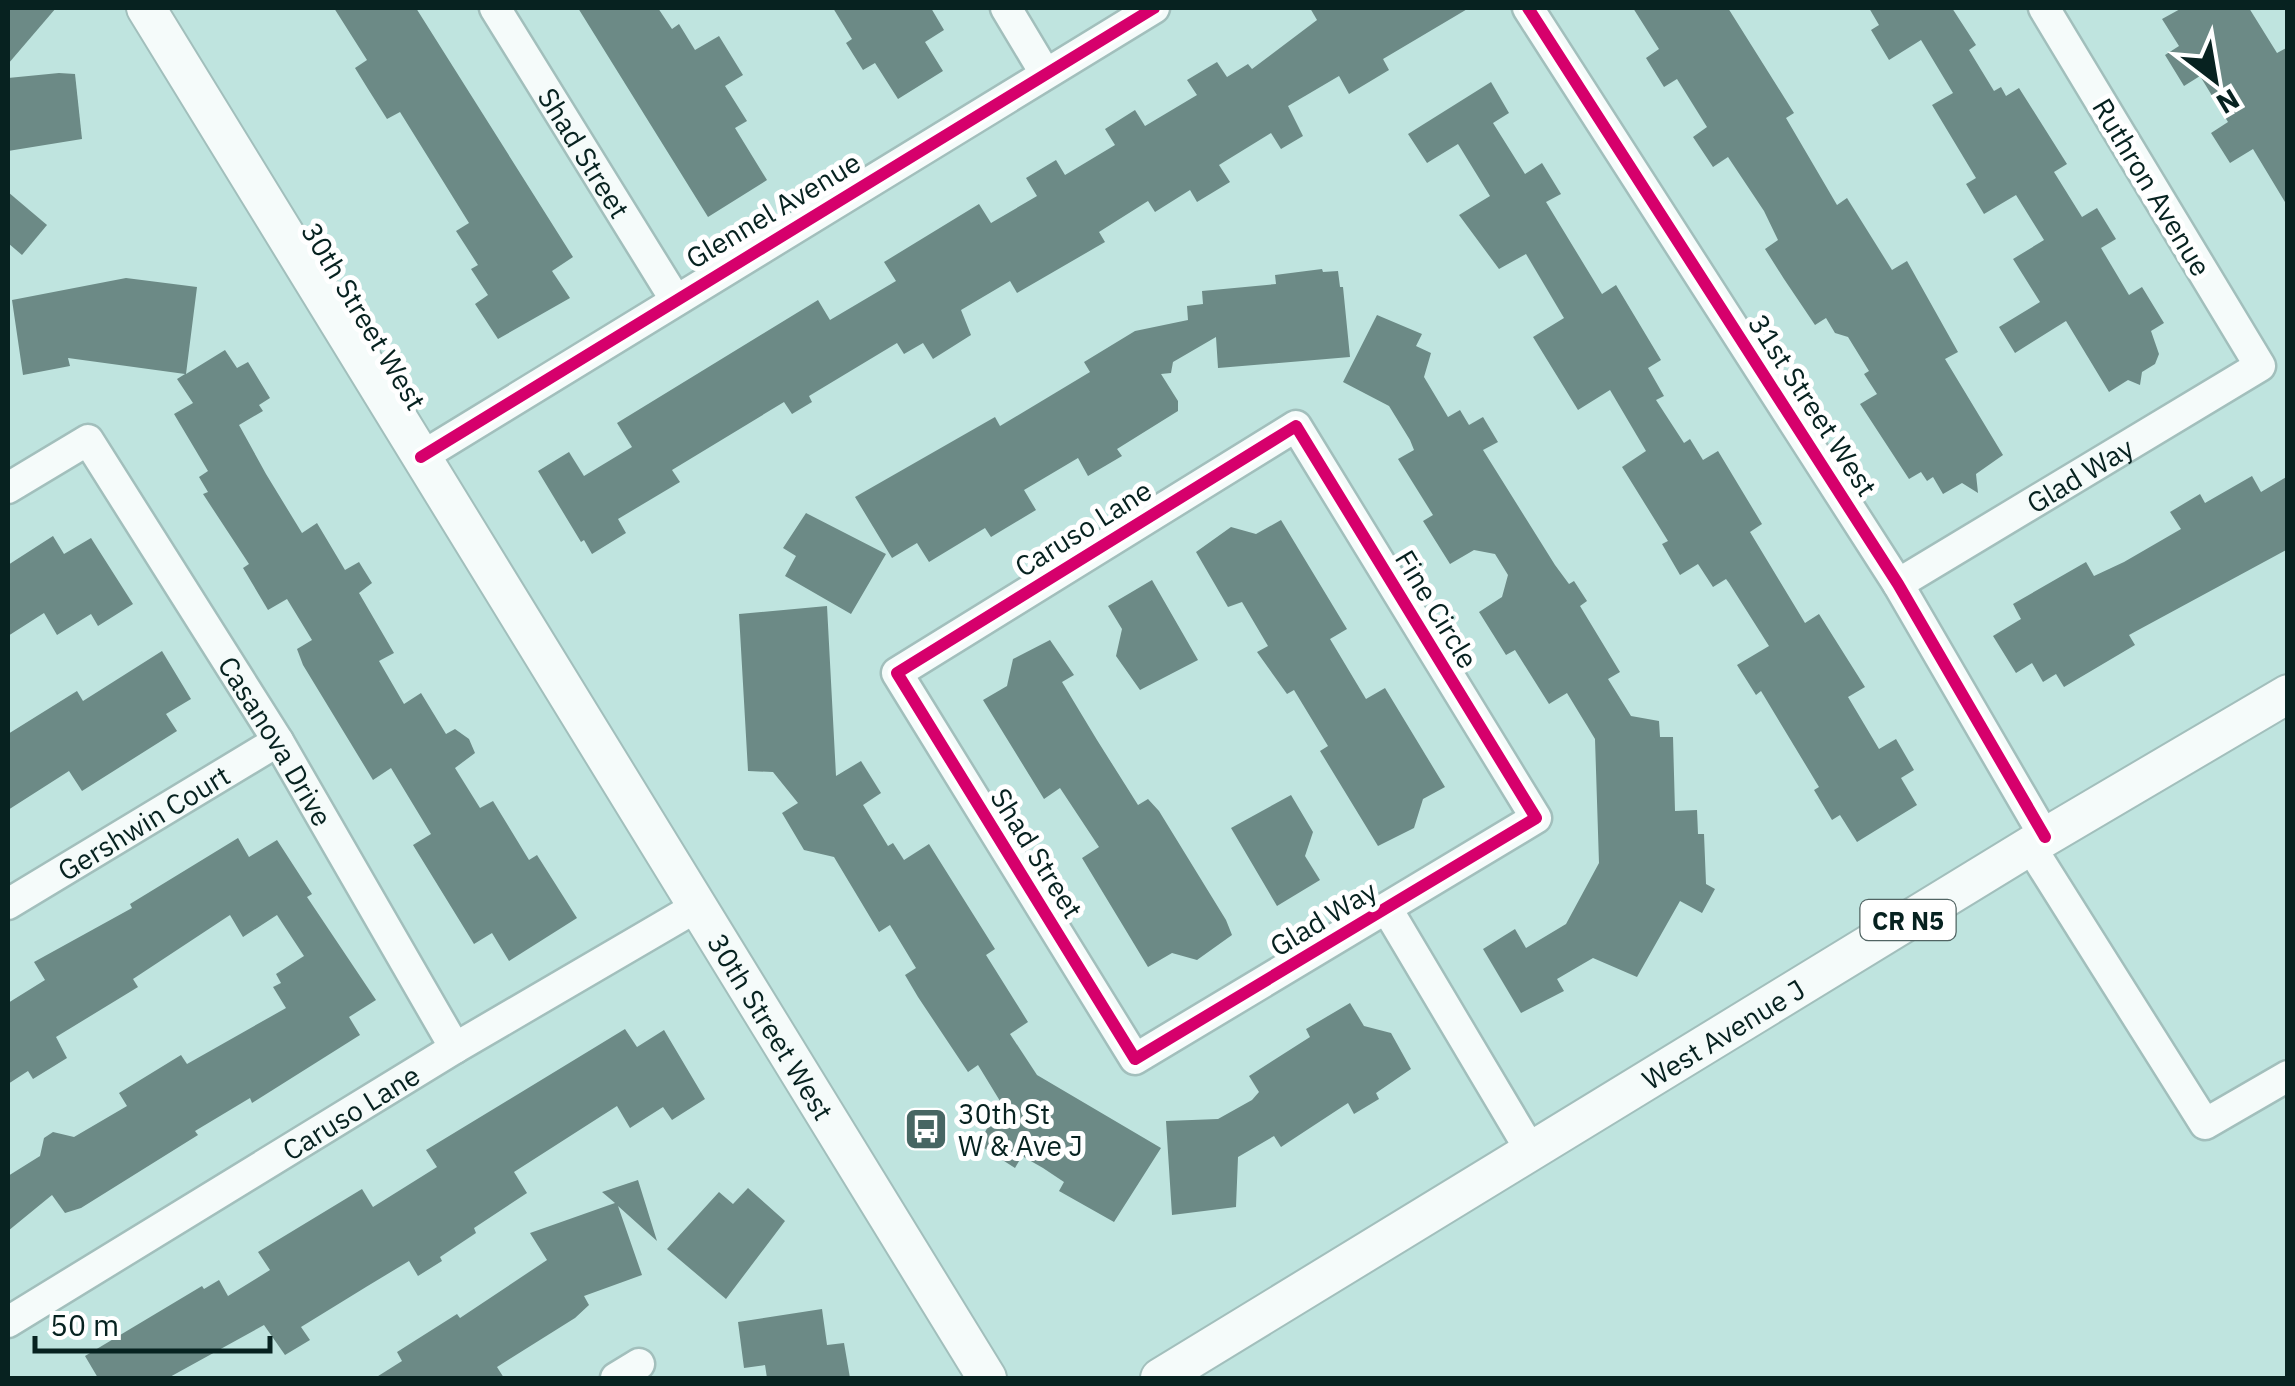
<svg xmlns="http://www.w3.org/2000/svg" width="2295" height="1386" font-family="'IBM Plex Sans',sans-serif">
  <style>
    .building { fill: #6c8a86 }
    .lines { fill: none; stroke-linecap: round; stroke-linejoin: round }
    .minor-casing { stroke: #a2bfbc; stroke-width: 35 }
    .major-casing { stroke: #a2bfbc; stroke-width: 42 }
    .minor { stroke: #f5fbfa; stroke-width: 30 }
    .major { stroke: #f5fbfa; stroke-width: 38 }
    .cycleway-casing { stroke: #fff; stroke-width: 19 }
    .cycleway { stroke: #d6006c; stroke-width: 12 }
    .labels { text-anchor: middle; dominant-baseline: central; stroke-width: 10; stroke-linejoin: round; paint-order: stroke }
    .shield { fill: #fff; stroke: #516463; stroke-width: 2.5 }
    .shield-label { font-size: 25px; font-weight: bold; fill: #072220 }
    .street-label { font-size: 28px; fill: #072220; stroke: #fff }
    .poi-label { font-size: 28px; fill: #072220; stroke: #fff; text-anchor: start }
  </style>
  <rect width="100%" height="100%" fill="#bfe4df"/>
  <!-- building -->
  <g class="building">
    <path d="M8,8H56L8,64Z"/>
    <path d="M334,8H416L573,257L552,271L570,298L498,339L475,304L488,295L471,269L478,265L456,231L469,223L400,112L387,119L368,89L355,68L367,60Z"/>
    <path d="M578,8H658L672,29L679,24L695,50L719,36L743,75L725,86L747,121L735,128L767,180L708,217Z"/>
    <path d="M833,8H931L944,30L925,42L943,71L898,99L875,63L863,70L846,43L852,39Z"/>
    <path d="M1310,8H1469L1383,59L1389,70L1349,94L1339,76L1288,106L1303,136L1281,149L1271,133L1219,165L1230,182L1197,202L1190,190L1155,212L1148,201L1099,232L1105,242L1017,293L1010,281L961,310L971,335L933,359L923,343L904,354L897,343L809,396L812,402L792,414L784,402L672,470L680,482L618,519L626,533L592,554L584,540L581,542L538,471L569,452L584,476L632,447L617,423L818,300L830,320L896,281L884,262L979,204L991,223L1037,196L1026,178L1056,160L1065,175L1115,145L1105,129L1135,110L1145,126L1197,95L1187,80L1217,62L1227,77L1248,64L1252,69L1317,20Z"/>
    <path d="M1633,8H1728L1794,113L1786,118L1837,205L1847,198L1892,270L1907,261L1958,352L1945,359L2003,455L1976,474L1978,493L1962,483L1943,494L1933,477L1927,481L1921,472L1909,479L1860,404L1877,394L1864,374L1869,371L1848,337L1835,333L1826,318L1815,325L1784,279L1765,249L1778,240L1764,211L1728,157L1713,167L1693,137L1707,127L1677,79L1664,87L1646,58L1659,49Z"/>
    <path d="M1869,8H1952L1976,45L1969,50L1994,91L2001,87L2006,96L2019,88L2067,164L2054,172L2082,217L2097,208L2116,239L2101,248L2129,295L2142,287L2164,323L2151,331L2159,354L2155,364L2142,372L2140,385L2128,380L2109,392L2066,321L2015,353L1999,327L2040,302L2013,259L2044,240L2016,195L1984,214L1966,184L1976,178L1932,105L1953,93L1921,40L1889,60L1871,30L1879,25Z"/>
    <path d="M2182,8H2249L2277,53L2288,47V207L2253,149L2230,163L2211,133L2228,122L2200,76L2184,86L2165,55L2179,46L2162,19Z"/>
    <path d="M59,73L75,74L82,139L8,151V78Z"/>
    <path d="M1491,82L1509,113L1493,123L1525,174L1542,163L1561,194L1546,202L1602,294L1616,285L1661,360L1648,368L1664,396L1656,400L1684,443L1690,439L1703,460L1718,451L1762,524L1750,532L1779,580L1805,623L1819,614L1865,687L1848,697L1879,749L1896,739L1914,770L1901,778L1917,805L1857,842L1840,815L1832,820L1814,790L1819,787L1761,691L1756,695L1737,665L1769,646L1729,583L1726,579L1713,587L1698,564L1680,575L1662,544L1668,541L1622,467L1646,451L1610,390L1578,410L1533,337L1564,318L1526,254L1499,269L1459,215L1490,196L1458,144L1427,163L1408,134Z"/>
    <path d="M8,192L47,225L22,255L8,243Z"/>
    <path d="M1322,269L1323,272L1338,271L1340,287H1343L1350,357L1218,368L1216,337L1173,362L1171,373L1161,374L1178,401V411L1117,449L1122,456L1088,476L1078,458L1024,490L1036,510L991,537L985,528L929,562L917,543L892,558L855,497L995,417L1000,426L1090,372L1084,362L1135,331L1188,320L1187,306L1203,304L1202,291L1276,284L1275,275Z"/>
    <path d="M126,278L197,287L186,374L225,350L237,368L248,362L270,398L259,405L263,411L239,425L266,474L302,533L317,523L345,570L359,562L372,583L359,593L394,653L379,661L404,704L421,693L446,734L455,729L469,739L475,753L455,768L480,808L493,801L529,860L537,855L577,918L509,961L492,933L474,944L413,845L431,834L391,768L373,780L303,665L297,649L312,640L287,599L268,610L243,568L249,564L203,494L208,492L199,477L208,471L174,414L193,403L177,379L185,374L68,358L70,366L23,375L12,300Z"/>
    <path d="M1377,315L1422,334L1416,346L1431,353L1424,377L1448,417L1460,410L1469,425L1483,417L1498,442L1483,450L1555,565L1569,584L1574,581L1587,601L1580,606L1620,672L1608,679L1631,716L1659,721L1660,737H1673L1675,811L1697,810L1698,834H1704L1706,884L1715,889L1702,913L1680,901L1637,977L1593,958L1557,979L1564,991L1521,1013L1483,949L1515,929L1526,948L1566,924L1599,863L1595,739L1567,693L1549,704L1515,650L1506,655L1479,612L1502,597L1508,575L1495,554L1474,550L1450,564L1423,521L1433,515L1398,459L1414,450L1410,440L1389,406L1343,382Z"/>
    <path d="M2252,476L2261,492L2288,476V549L2129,635L2135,645L2064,687L2056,674L2043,682L2032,663L2016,673L1993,636L2021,619L2013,604L2086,562L2094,576L2124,562L2181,529L2170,512L2200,494L2205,503Z"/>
    <path d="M806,513L886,554L851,614L785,576L796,556L783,548Z"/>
    <path d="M1281,520L1347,629L1330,639L1366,699L1385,688L1445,787L1423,799L1414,828L1378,846L1320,751L1328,746L1294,690L1287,694L1257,652L1268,646L1242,602L1228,607L1196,552L1231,527L1256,534Z"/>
    <path d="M53,536L64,554L91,538L133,604L98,626L91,614L57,635L44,613L8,636V565Z"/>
    <path d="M1152,580L1198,660L1140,690L1116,656L1122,629L1108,606Z"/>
    <path d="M827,606L836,776L861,761L881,793L863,805L888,846L893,843L904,860L929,844L995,949L986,955L1028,1022L1010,1034L1037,1075L1161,1148L1114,1222L1059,1191L1064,1182L1043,1168L1022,1156L1015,1168L979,1145L1000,1101L978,1065L968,1072L918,997L905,975L916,968L890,925L879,932L834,857L804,850L782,813L798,803L773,772L748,771L739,614Z"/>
    <path d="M1050,640L1074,675L1062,682L1097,740L1138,805L1148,799L1159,811L1226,920L1232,935L1197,960L1172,953L1148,967L1082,858L1099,847L1060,788L1044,799L983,700L1007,686L1013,659Z"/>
    <path d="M162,651L191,699L166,714L177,731L82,791L69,771L8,810V734L77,691L83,701Z"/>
    <path d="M1291,795L1313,832L1305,856L1320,880L1277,906L1231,828Z"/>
    <path d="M238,838L249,857L277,840L312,894L307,897L376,1000L349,1017L360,1035L252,1103L250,1098L195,1131L198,1135L81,1208L65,1213L52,1195L8,1231V1176L40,1156L44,1138L53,1132L74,1137L127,1106L119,1093L181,1055L187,1064L286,1008L273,987L281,983L276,974L304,956L277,915L243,937L230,915L133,979L138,987L56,1037L67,1058L33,1079L28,1071L8,1084V1003L45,980L34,962L132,908L130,904Z"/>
    <path d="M1350,1003L1364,1026L1391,1033L1411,1069L1376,1093L1379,1099L1354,1114L1348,1103L1281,1147L1274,1136L1238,1157L1236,1207L1172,1215L1166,1121L1218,1119L1252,1100L1259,1092L1249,1076L1310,1037L1306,1029Z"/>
    <path d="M625,1029L637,1047L664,1030L705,1099L672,1120L663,1107L630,1128L617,1106L514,1172L527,1193L474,1228L476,1233L440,1257L442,1261L418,1276L409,1261L366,1287L301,1327L310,1340L285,1355L264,1325L168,1378H98L85,1356L202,1286L204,1289L219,1280L228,1296L270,1270L258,1252L362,1189L373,1207L437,1167L426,1150Z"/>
    <path d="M638,1180L657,1241L618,1206L642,1275L584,1296L589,1305L575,1318L497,1367L504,1378H375L402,1361L397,1352L457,1314L460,1318L547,1260L530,1233L615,1203L602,1192Z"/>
    <path d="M748,1188L785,1221L726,1299L667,1249L719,1192L733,1204Z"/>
    <path d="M822,1309L827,1345L844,1343L850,1378H767L765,1365L744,1368L738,1322Z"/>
  </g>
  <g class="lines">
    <!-- minor casing -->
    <g class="minor-casing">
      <g id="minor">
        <path id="s1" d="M495,8L675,299"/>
        <path d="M1006,8L1045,73"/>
        <path d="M1528,8L1898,584L2045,837"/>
        <path d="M1296,426L1536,818L1135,1059L897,673Z"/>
        <path d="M421,457L1154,8"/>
        <path id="s2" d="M8,488L88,440L278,741L455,1048"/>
        <path id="s3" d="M1898,584L2260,366L2044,8"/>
        <path d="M2030,846L2205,1124L2288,1076"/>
        <path id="s4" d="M8,904L278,741"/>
        <path d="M1387,909L1531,1151"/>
        <path id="s5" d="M8,1322L455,1048L698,906"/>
        <path d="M616,1378L639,1364"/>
      </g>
    </g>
    <!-- major casing -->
    <g class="major-casing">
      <g id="major">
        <path id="s6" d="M146,8L987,1378"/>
        <path id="s7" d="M1160,1378L2030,846L2288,694"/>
      </g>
    </g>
    <!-- minor -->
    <use href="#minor" class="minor"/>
    <!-- major -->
    <use href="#major" class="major"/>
    <!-- cycleway casing -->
    <g class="cycleway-casing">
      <g id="cycleway">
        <path d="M1528,8L1898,584L2045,837"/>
        <path d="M1296,426L1536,818L1135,1059L897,673Z"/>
        <path d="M421,457L1154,8"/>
      </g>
    </g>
    <!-- cycleway -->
    <use href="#cycleway" class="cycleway"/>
  </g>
  <!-- icons -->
  <defs>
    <g id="bus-square" transform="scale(2.25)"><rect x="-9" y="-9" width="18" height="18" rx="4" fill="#476663" stroke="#fff"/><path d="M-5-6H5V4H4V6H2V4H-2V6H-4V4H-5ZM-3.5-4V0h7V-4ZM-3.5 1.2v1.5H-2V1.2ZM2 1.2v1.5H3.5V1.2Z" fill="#fff"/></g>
  </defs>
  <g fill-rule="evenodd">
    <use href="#bus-square" x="926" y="1129"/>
  </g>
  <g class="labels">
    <!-- shield labels -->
    <rect class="shield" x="1860.5" y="900" width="95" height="40" rx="8"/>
    <g class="shield-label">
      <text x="1908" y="920">CR N5</text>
    </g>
    <!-- street labels -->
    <g class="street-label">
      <text stroke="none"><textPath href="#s1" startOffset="170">Shad Street</textPath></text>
      <text transform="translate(2152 187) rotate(59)">Ruthron Avenue</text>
      <text transform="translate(773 210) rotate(-31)">Glennel Avenue</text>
      <text transform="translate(364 316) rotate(59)">30th Street West</text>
      <text transform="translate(1813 405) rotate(57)">31st Street West</text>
      <text stroke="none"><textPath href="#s3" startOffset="212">Glad Way</textPath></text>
      <text transform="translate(1083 528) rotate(-32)">Caruso Lane</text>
      <text transform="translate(1437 609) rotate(59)">Fine Circle</text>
      <text stroke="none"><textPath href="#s2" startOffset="448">Casanova Drive</textPath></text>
      <text stroke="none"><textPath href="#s4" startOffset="158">Gershwin Court</textPath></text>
      <text transform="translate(1037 853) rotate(58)">Shad Street</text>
      <text transform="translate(1323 918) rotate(-31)">Glad Way</text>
      <text stroke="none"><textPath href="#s6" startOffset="1195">30th Street West</textPath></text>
      <text stroke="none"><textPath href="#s7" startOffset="660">West Avenue J</textPath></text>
      <text stroke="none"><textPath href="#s5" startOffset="402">Caruso Lane</textPath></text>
    </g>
    <!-- poi labels -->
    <g class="poi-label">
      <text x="958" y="1113">30th St<tspan x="958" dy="32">W &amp; Ave J</tspan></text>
    </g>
  </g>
  <!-- border -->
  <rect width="2295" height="1386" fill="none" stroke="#072220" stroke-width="20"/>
  <!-- north arrow -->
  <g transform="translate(2215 80) rotate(149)" stroke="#ffffff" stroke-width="8" paint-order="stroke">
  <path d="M0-8L18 38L0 25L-18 38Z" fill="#072220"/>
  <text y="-15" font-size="28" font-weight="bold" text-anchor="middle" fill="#072220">N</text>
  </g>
  <!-- scale -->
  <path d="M35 1336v15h235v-15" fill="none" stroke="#072220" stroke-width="5"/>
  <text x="50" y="1336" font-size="30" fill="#072220" stroke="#ffffff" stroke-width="8" paint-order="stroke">50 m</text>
</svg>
